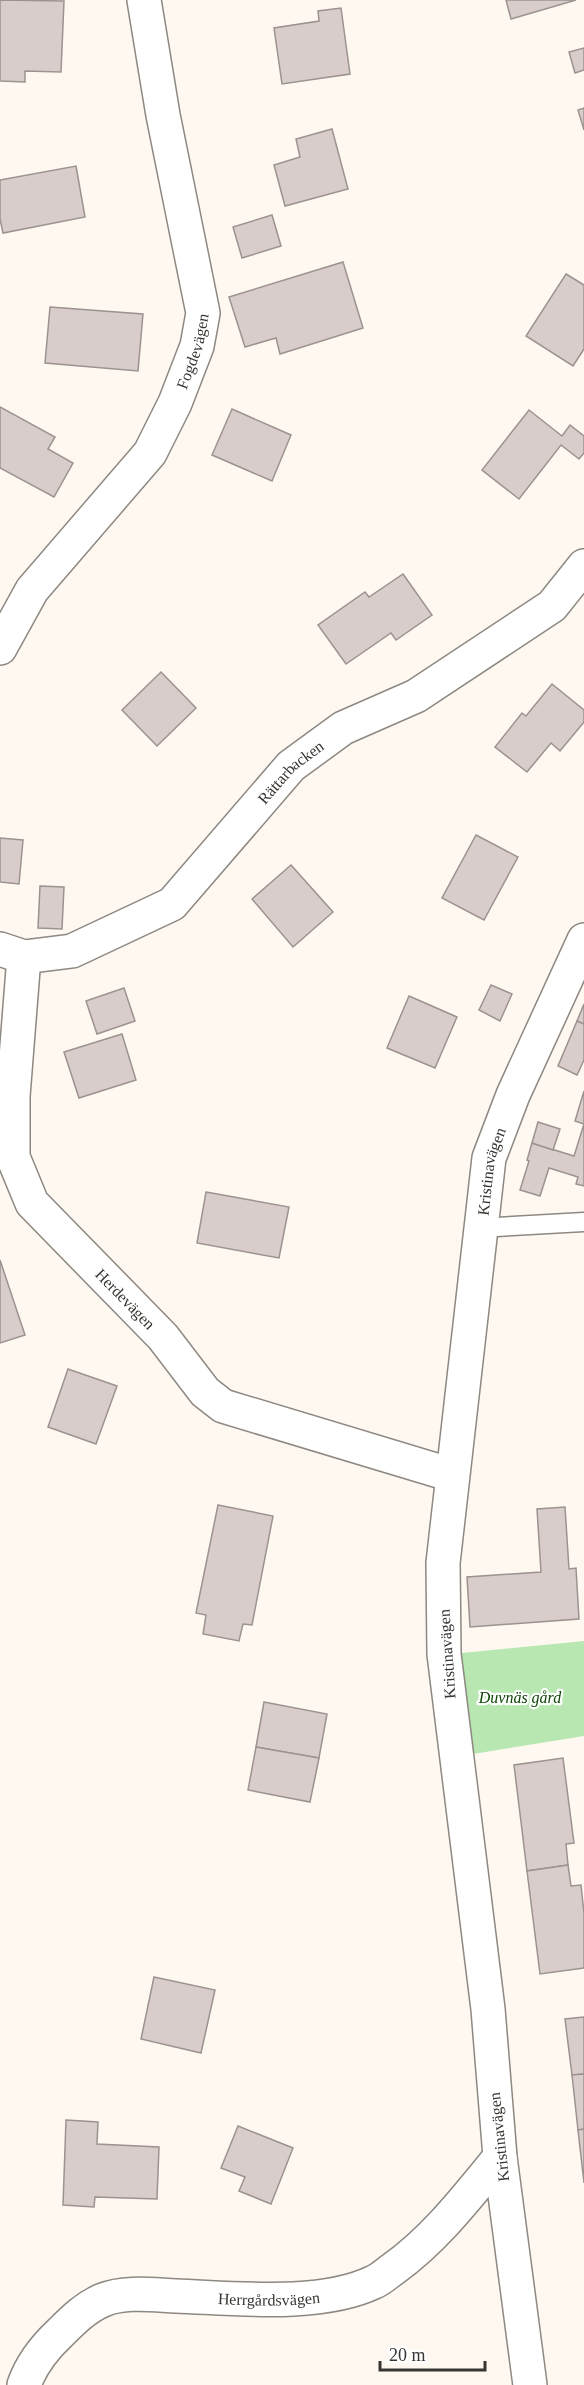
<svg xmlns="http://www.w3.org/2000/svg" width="584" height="2385" font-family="'Times New Roman',serif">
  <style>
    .green { fill: #b8e7b1 }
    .building { fill: #d8cdca; stroke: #9c9290; stroke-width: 1.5 }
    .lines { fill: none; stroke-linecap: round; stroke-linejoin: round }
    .service-casing { stroke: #8d8881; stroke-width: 21 }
    .minor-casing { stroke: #8d8881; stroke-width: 36 }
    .service { stroke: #fff; stroke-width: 18 }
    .minor { stroke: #fff; stroke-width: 33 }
    .labels { text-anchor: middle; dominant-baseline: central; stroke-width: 4.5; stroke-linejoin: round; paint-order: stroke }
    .street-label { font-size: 16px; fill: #373431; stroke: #fff }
    .park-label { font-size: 16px; font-style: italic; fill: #0e4705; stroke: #fff }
  </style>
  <rect width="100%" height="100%" fill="#fff8f1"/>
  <!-- green -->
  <path class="green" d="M584,1641V1736L473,1754L461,1653Z"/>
  <!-- building -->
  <g class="building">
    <path d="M0,0L64,1L61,72L25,71V82L0,81Z"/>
    <path d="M506,0H576L511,19Z"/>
    <path d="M341,8L350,74L282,84L274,28L319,21L318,11Z"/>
    <path d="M584,48V70L575,73L569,52Z"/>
    <path d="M584,108V130L578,110Z"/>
    <path d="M332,129L348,189L285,206L274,165L300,157L296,139Z"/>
    <path d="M76,166L85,217L3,233L0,219V180Z"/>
    <path d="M272,215L281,246L242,258L233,227Z"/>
    <path d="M343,262L363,328L280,354L276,338L245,347L229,297Z"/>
    <path d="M566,274L584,285V349L573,366L526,336Z"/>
    <path d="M50,307L143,314L138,371L45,363Z"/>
    <path d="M0,407L55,437L48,449L73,463L54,497L0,468Z"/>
    <path d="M232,409L291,435L272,481L212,455Z"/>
    <path d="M529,410L562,436L570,425L584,436V453L579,459L561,445L519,499L482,470Z"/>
    <path d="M403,574L432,615L396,640L391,633L346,664L318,625L365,592L369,597Z"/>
    <path d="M161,672L196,708L157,746L122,710Z"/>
    <path d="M552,684L584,710V722L560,751L551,743L527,772L495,747L522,713L526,716Z"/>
    <path d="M476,835L518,857L484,920L442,898Z"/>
    <path d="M0,838L23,840L19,884L0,882Z"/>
    <path d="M291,865L333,912L293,947L252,899Z"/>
    <path d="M40,886L64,887L62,929L38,928Z"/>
    <path d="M491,985L512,994L500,1021L479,1010Z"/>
    <path d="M124,988L135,1021L97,1034L86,1001Z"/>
    <path d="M409,996L457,1017L435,1068L387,1048Z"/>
    <path d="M584,1004V1024L577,1021Z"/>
    <path d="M577,1021L584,1024V1060L577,1075L558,1066Z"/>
    <path d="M122,1034L136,1080L79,1098L64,1052Z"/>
    <path d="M584,1091V1186L576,1184L578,1177L549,1168L540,1196L520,1190L529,1161L527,1160L532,1143L574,1156L584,1124L575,1121Z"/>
    <path d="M538,1122L560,1129L553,1150L532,1143Z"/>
    <path d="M206,1192L289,1207L279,1258L197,1243Z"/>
    <path d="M0,1260L25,1335L0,1343Z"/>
    <path d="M68,1369L117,1386L96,1444L48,1427Z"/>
    <path d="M218,1505L273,1516L252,1625L243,1624L239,1641L203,1634L206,1615L196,1613Z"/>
    <path d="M565,1507L569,1569L576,1568L579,1619L470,1627L467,1577L541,1572L537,1509Z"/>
    <path d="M264,1702L327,1714L319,1758L256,1747Z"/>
    <path d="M256,1747L319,1758L310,1802L248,1790Z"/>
    <path d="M563,1758L574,1843L566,1844L568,1865L527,1871L514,1765Z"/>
    <path d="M568,1865L571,1886L581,1885L584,1913V1968L540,1974L527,1871Z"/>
    <path d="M154,1977L215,1990L201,2053L141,2039Z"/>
    <path d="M584,2017V2074L572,2075L565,2019Z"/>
    <path d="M584,2074V2129L578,2130L572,2075Z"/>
    <path d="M66,2120L98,2122L97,2144L159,2147L157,2199L95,2197L94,2207L63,2205Z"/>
    <path d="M238,2126L293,2148L271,2204L239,2191L245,2177L221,2168Z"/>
    <path d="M584,2129V2183L578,2130Z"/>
  </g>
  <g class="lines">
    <!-- service casing -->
    <g class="service-casing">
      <path id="service" d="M479,1228L584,1222"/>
    </g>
    <!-- minor casing -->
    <g class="minor-casing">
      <g id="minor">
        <path id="s1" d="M0,648L32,590L150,453L175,403L197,346L203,313L163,115L144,0"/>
        <path id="s2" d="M0,949L24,957L72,951L172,904L291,766L343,728L416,696L552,606L584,566"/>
        <path id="s3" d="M24,957L13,1096V1157L32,1203L163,1337L205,1392L223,1406L452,1475"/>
        <path id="s4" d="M24,2385C31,2365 45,2347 60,2333C73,2320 86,2307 103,2300C125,2291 153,2295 176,2296C234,2298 320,2308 374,2282C381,2279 387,2273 393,2269C435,2239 467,2197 500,2157"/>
        <path id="s5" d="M530,2385L500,2157L488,2009L444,1654L443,1563L489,1158L513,1095L584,940"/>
      </g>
    </g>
    <!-- service -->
    <use href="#service" class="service"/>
    <!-- minor -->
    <use href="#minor" class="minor"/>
  </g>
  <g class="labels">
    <!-- street labels -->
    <g class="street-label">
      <text stroke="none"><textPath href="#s1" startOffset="358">Fogdevägen</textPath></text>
      <text stroke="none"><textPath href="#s2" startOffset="362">Rättarbacken</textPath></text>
      <text stroke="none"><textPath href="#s5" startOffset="1222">Kristinavägen</textPath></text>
      <text stroke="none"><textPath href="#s3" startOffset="384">Herdevägen</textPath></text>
      <text transform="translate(447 1654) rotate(-94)">Kristinavägen</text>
      <text transform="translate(499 2137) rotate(-96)">Kristinavägen</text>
      <text stroke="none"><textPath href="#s4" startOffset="285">Herrgårdsvägen</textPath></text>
    </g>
    <!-- park labels -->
    <g class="park-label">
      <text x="520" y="1697">Duvnäs gård</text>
    </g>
  </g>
  <!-- scale -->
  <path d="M380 2361v9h105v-9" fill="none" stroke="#373431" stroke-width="3"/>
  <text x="389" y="2361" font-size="18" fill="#373431" stroke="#ffffff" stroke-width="4.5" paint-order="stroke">20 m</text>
</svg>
